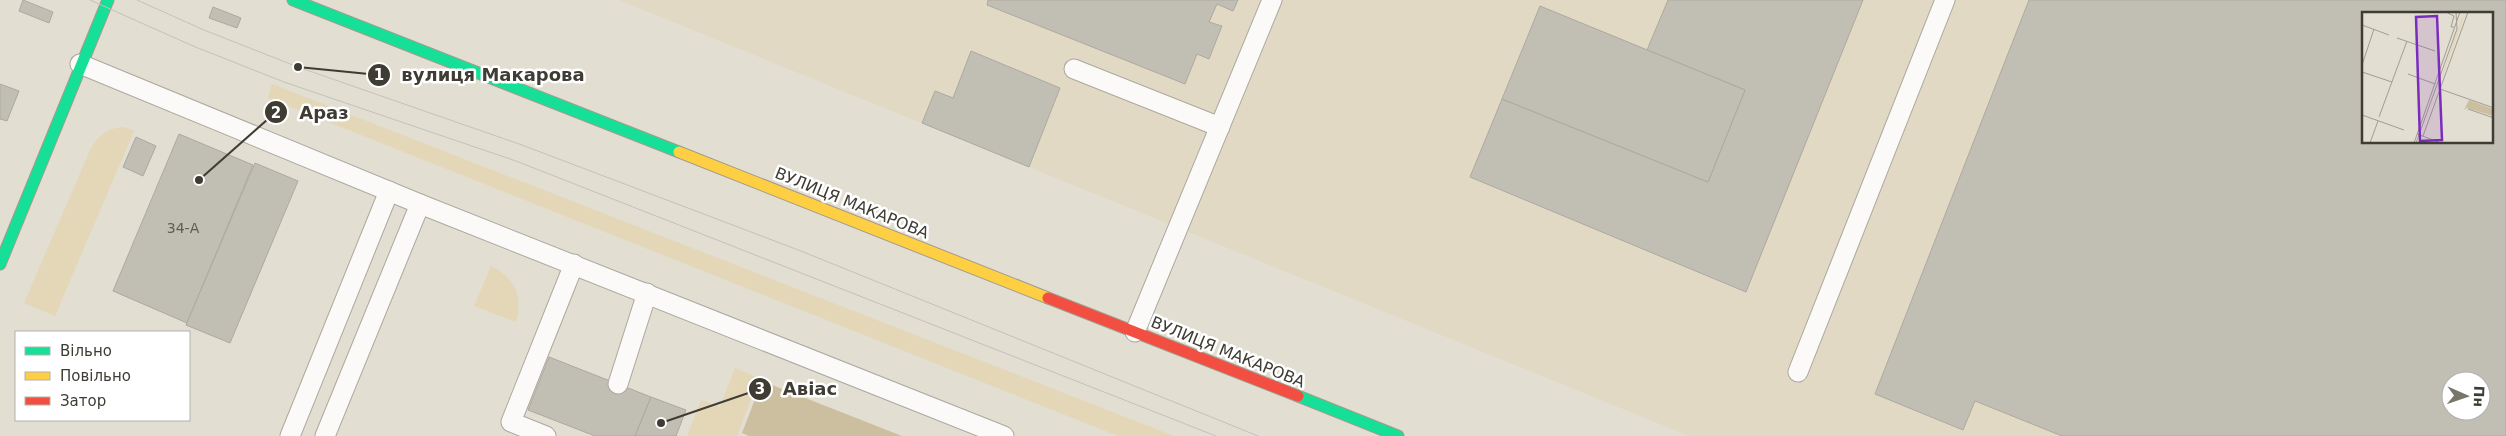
<svg xmlns="http://www.w3.org/2000/svg" width="2506" height="436" font-family="'DejaVu Sans',sans-serif">
  <style>
    .built { fill: #e1d9c4; fill-rule: evenodd }
    .green { fill: #e3d7b8 }
    .forest { fill: #cbbfa0 }
    .building { fill: #c1beb4; stroke: #ada9a0; fill-rule: evenodd }
    .lines { fill: none; stroke-linecap: round; stroke-linejoin: round }
    .lane-casing { stroke: #aca89f; stroke-width: 21 }
    .fast-casing { stroke: #a29c8c; stroke-width: 13 }
    .slow-casing { stroke: #a29c8c; stroke-width: 13 }
    .jam-casing { stroke: #a29c8c; stroke-width: 13 }
    .lane { stroke: #fbfaf8; stroke-width: 19 }
    .fast { stroke: #16e098; stroke-width: 11 }
    .slow { stroke: #ffcf43; stroke-width: 11 }
    .jam { stroke: #f24e42; stroke-width: 11 }
    .tram { stroke: #c3c1be; stroke-width: 1 }
    .labels { text-anchor: middle; dominant-baseline: central; stroke-width: 5; stroke-linejoin: round; paint-order: stroke }
    .number-label { font-size: 14px; fill: #605c54 }
    .street-label { font-size: 16px; fill: #3f3c34; stroke: #fff }
    .inset-road { fill: none; stroke: #a19d93; stroke-width: 1 }
    .view { fill: #7b2cbf; fill-opacity: 0.15; stroke: #7b2cbf; stroke-width: 2.5 }
    .inset-edge { fill: none; stroke: #3f3c34; stroke-width: 2.5 }
    .leader { fill: none; stroke: #3f3c34; stroke-width: 2 }
    .callout-dot { fill: #3f3c34; stroke: #fff; stroke-width: 2 }
    .mark-label { font-size: 15px; text-anchor: middle; font-weight: bold; fill: #fff }
    .callout-label { font-size: 18px; text-anchor: middle; font-weight: bold; fill: #3f3c34; stroke: #fff; stroke-width: 5; stroke-linejoin: round; paint-order: stroke }
  </style>
  <rect width="100%" height="100%" fill="#e3ded2"/>
  <!-- built -->
  <path class="built" d="M619,0H2506V436H1689ZM2364,14H2492V142H2364ZM2451,381H2481V411H2451Z"/>
  <!-- green -->
  <g class="green">
    <path d="M272,84L1174,436H1118L268,98Z"/>
    <path d="M124,127L134,131L55,316L24,303L91,148C99,134 108,128 124,127Z"/>
    <path d="M491,266C514,277 524,297 516,322L474,306Z"/>
    <path d="M735,368L759,378L737,436H687L701,400L720,407Z"/>
  </g>
  <!-- forest -->
  <path class="forest" d="M762,381L902,436H749L742,433Z"/>
  <!-- building -->
  <g class="building">
    <path d="M23,0L53,12L49,23L19,11Z"/>
    <path d="M988,0H1238L1233,11L1217,4L1209,22L1222,26L1209,59L1197,54L1185,84L987,5Z"/>
    <path d="M1668,0H1863L1746,292L1470,177L1502,99L1708,182L1745,90L1647,50Z"/>
    <path d="M2029,0H2506V436H2062L1975,401L1963,430L1875,394ZM2364,14H2492V142H2364ZM2451,381H2481V411H2451Z"/>
    <path d="M1540,6L1745,90L1708,182L1502,99Z"/>
    <path d="M213,7L241,18L237,28L209,18Z"/>
    <path d="M971,51L1060,88L1029,167L922,123L935,91L953,98Z"/>
    <path d="M0,84L19,91L7,121L0,119Z"/>
    <path d="M179,134L253,165L187,323L113,291Z"/>
    <path d="M136,137L156,146L143,176L123,167Z"/>
    <path d="M255,163L298,181L230,343L186,325Z"/>
    <path d="M549,357L651,397L635,436H595L528,410Z"/>
    <path d="M651,397L686,410L676,436H635Z"/>
  </g>
  <g class="lines">
    <!-- lane casing -->
    <g class="lane-casing">
      <g id="lane">
        <path d="M80,64L420,204L1004,436"/>
        <path d="M1074,69L1220,127"/>
        <path d="M1135,332L1272,0"/>
        <path d="M1798,372L1945,0"/>
        <path d="M618,384L647,293"/>
        <path d="M290,436L389,191"/>
        <path d="M325,436L420,204"/>
        <path d="M546,436L511,422L574,264"/>
      </g>
    </g>
    <!-- fast casing -->
    <g class="fast-casing">
      <g id="fast">
        <path d="M293,0L679,152"/>
        <path d="M0,264L108,0"/>
        <path d="M1298,396L1398,436"/>
      </g>
    </g>
    <!-- slow casing -->
    <g class="slow-casing">
      <path id="slow" d="M679,152L1048,298"/>
    </g>
    <!-- jam casing -->
    <g class="jam-casing">
      <path id="jam" d="M1048,298L1298,396"/>
    </g>
    <!-- lane -->
    <use href="#lane" class="lane"/>
    <!-- fast -->
    <use href="#fast" class="fast"/>
    <!-- slow -->
    <use href="#slow" class="slow"/>
    <!-- jam -->
    <use href="#jam" class="jam"/>
    <!-- tram -->
    <g class="tram">
      <path d="M90,0L193,46L284,82L516,161L1216,436"/>
      <path d="M137,0L204,30L298,67L522,145L801,251L1258,436"/>
    </g>
  </g>
  <g class="labels">
    <!-- number labels -->
    <g class="number-label">
      <text x="183" y="228">34-А</text>
    </g>
    <!-- street labels -->
    <g class="street-label">
      <text transform="translate(852 203) rotate(22)">ВУЛИЦЯ МАКАРОВА</text>
      <text transform="translate(1228 352) rotate(22)">ВУЛИЦЯ МАКАРОВА</text>
    </g>
  </g>
  <!-- overview -->
  <g transform="translate(2362 12)">
    <rect width="131" height="131" fill="#e3ded2"/>
    <path d="M100,5H102L62,115Z" fill="#e3d7b8"/>
    <path d="M107,88L131,97V104L105,96L102,98Z" fill="#cbbfa0"/>
    <path class="inset-road" d="M84,0L92,4L89,15H92M0,13L27,23M35,26L73,39M0,53L12,17M0,60L30,70M46,62L73,72M78,77L132,96M106,97L132,106M0,103L42,118M17,105L45,29M55,122L79,131M61,124L106,0M8,131L16,109M52,131L98,0M54,131L95,17L94,0"/>
    <path class="view" d="M75,4L80,128L58,129L54,5Z"/>
    <rect width="131" height="131" class="inset-edge"/>
  </g>
  <!-- callouts -->
  <path class="leader" d="M298 67L379 75M199 180L276 112M661 423L760 389"/>
  <g class="callout-dot">
    <circle cx="298" cy="67" r="5"/>
    <circle cx="199" cy="180" r="5"/>
    <circle cx="661" cy="423" r="5"/>
    <circle cx="379" cy="75" r="12"/>
    <circle cx="276" cy="112" r="12"/>
    <circle cx="760" cy="389" r="12"/>
  </g>
  <g class="mark-label">
    <text x="379" y="80">1</text>
    <text x="276" y="118">2</text>
    <text x="760" y="394">3</text>
  </g>
  <g class="callout-label">
    <text x="493" y="81">вулиця Макарова</text>
    <text x="324" y="119">Араз</text>
    <text x="810" y="395">Авіас</text>
  </g>
  <!-- legend -->
  <rect x="15" y="331" width="175" height="90" fill="#ffffff" stroke="#b2b1ae"/>
  <rect x="25" y="347" width="25" height="8" fill="#16e098" stroke="#b2b1ae"/>
  <text x="60" y="356" font-size="15" fill="#3f3c34">Вільно</text>
  <rect x="25" y="372" width="25" height="8" fill="#ffcf43" stroke="#b2b1ae"/>
  <text x="60" y="381" font-size="15" fill="#3f3c34">Повільно</text>
  <rect x="25" y="397" width="25" height="8" fill="#f24e42" stroke="#b2b1ae"/>
  <text x="60" y="406" font-size="15" fill="#3f3c34">Затор</text>
  <!-- north arrow -->
  <g transform="translate(2466 396) rotate(92)"><circle r="24" fill="#ffffff" stroke="#b2b1ae"/>
  <path d="M0-4L9 19L0 12L-9 19Z" fill="#78756b"/>
  <text y="-8" font-size="14" font-weight="bold" text-anchor="middle" fill="#3f3c34">Пн</text>
  </g>
</svg>
